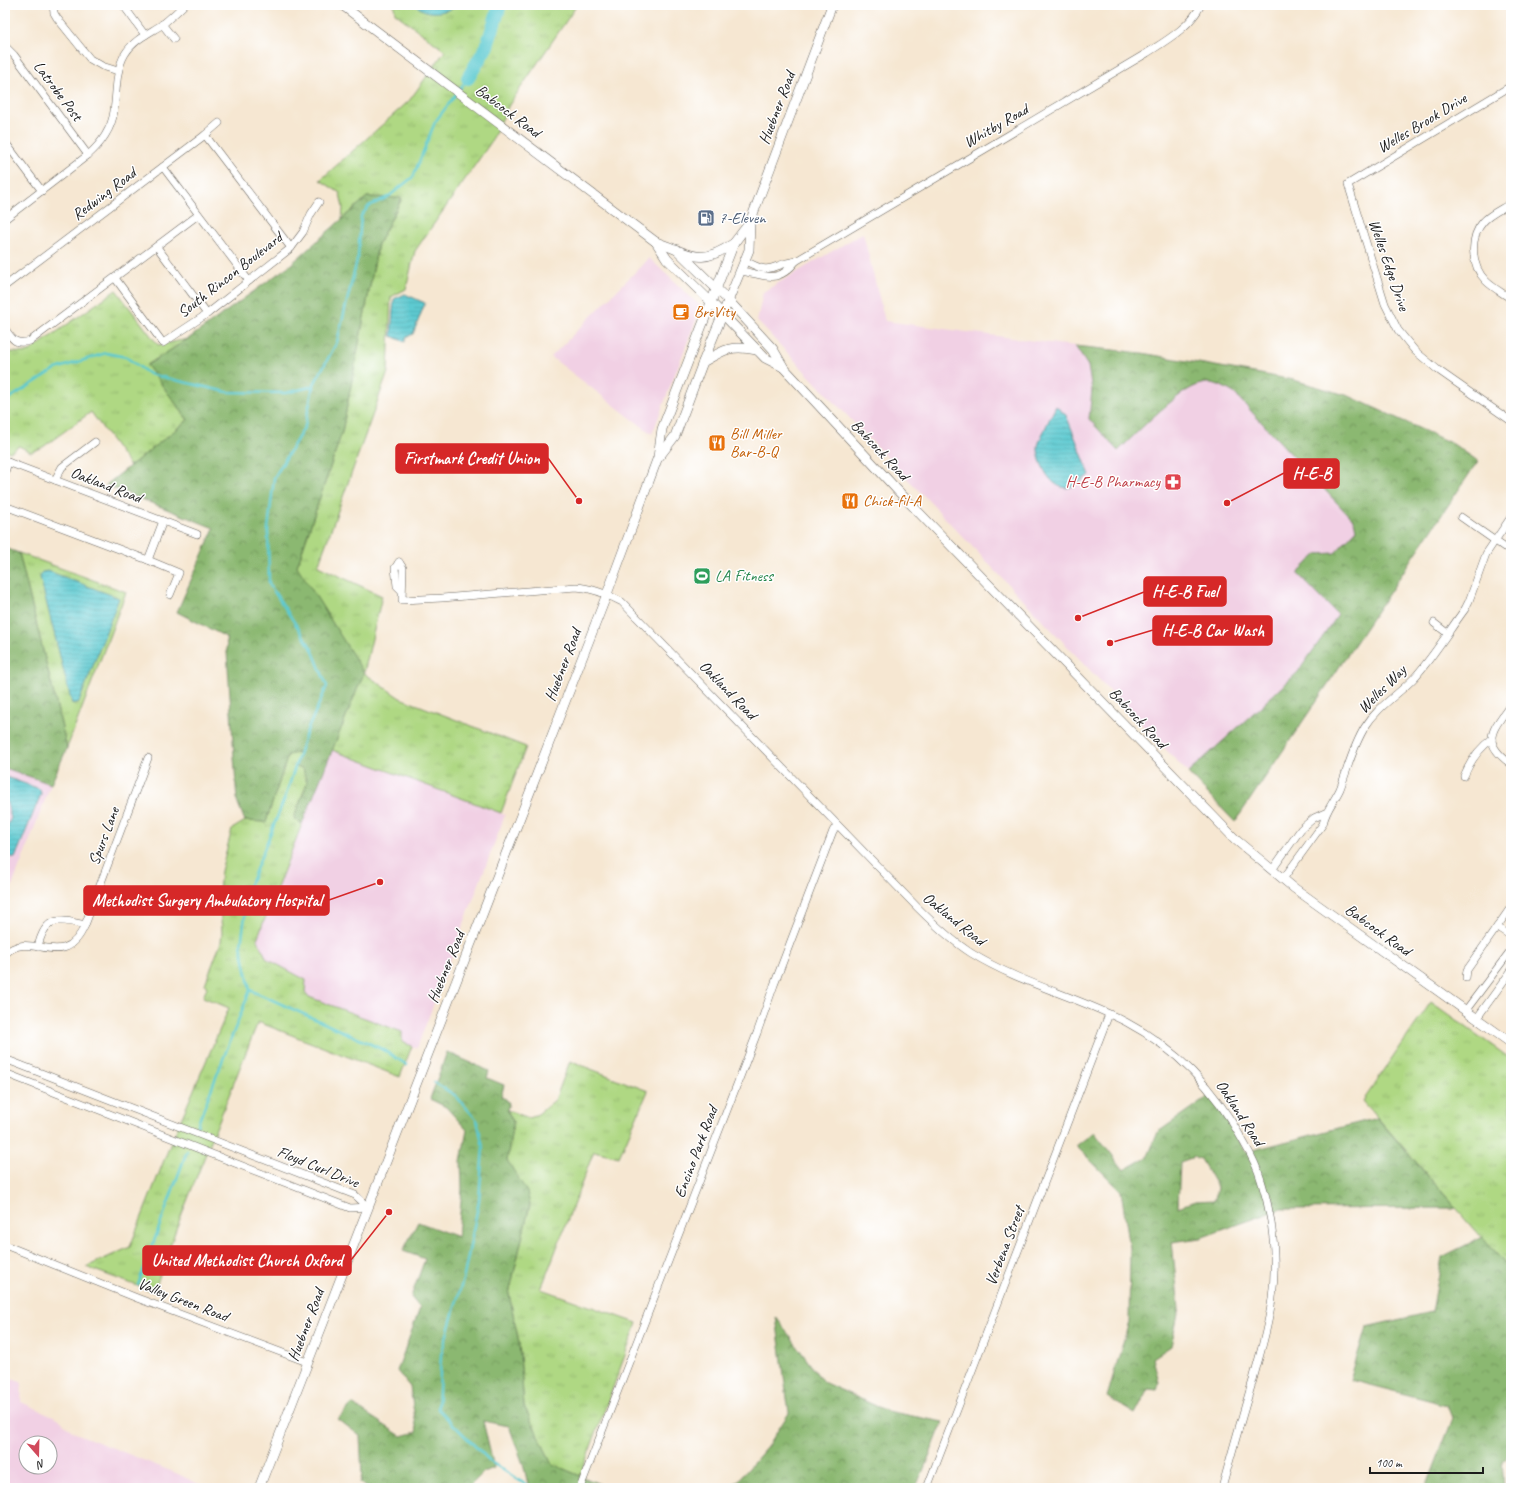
<svg xmlns="http://www.w3.org/2000/svg" width="1516" height="1493" font-family="Caveat,sans-serif">
  <style>
    .built { fill: #f1d0e4; fill-rule: evenodd }
    .grass { fill: url(#grass-tufts); stroke: #667a50 }
    .forest { fill: url(#forest-crowns); stroke: #546a46; fill-rule: evenodd }
    .water { fill: url(#water-rules); stroke: #3c7376 }
    .lines { fill: none; stroke-linecap: round; stroke-linejoin: round }
    .stream { stroke: #5dcad1; stroke-width: 2.5 }
    .river { stroke: #5dcad1; stroke-width: 14 }
    .minor-casing { stroke: #68635c; stroke-width: 8 }
    .major-casing { stroke: #68635c; stroke-width: 10 }
    .minor { stroke: #fff; stroke-width: 7 }
    .major { stroke: #fff; stroke-width: 9 }
    .labels { text-anchor: middle; dominant-baseline: central; stroke-width: 3; stroke-linejoin: round; paint-order: stroke }
    .street-label { font-size: 16px; fill: #1c1c1c; stroke: #fff }
    .service-label { font-size: 16px; fill: #4e5e75; stroke: #fff; text-anchor: start }
    .food-label { font-size: 16px; fill: #c56008; stroke: #fff; text-anchor: start }
    .health-label { font-size: 16px; fill: #be3a42; stroke: #fff; text-anchor: end }
    .leisure-label { font-size: 16px; fill: #27864d; stroke: #fff; text-anchor: start }
    .leader { fill: none; stroke: #d62828; stroke-width: 1.5 }
    .callout-dot { fill: #d62828; stroke: #fff; stroke-width: 1.5 }
    .callout { fill: #d62828; stroke: #d62828; stroke-width: 1.5 }
    .callout-label { font-size: 17px; text-anchor: middle; font-weight: bold; fill: #fff }
  </style>
  <defs>
    <pattern id="grass-tufts" width="24" height="20" patternUnits="userSpaceOnUse"><rect width="24" height="20" fill="#afd883"/><path d="M3 7l-1-3M5 7V3M7 7l1-3M15 17l-1-3M17 17v-4M19 17l1-3" fill="none" stroke="#96b971"/></pattern>
    <pattern id="forest-crowns" width="20" height="18" patternUnits="userSpaceOnUse"><rect width="20" height="18" fill="#8bb871"/><path d="M2 6a3 3 0 1 1 6 0M12 15a3 3 0 1 1 6 0" fill="none" stroke="#71955c"/></pattern>
    <pattern id="water-rules" width="6" height="5" patternUnits="userSpaceOnUse"><rect width="6" height="5" fill="#5dcad1"/><path d="M0 2.5h6" fill="none" stroke="#50adb3"/></pattern>
  </defs>
  <rect width="100%" height="100%" fill="#fff"/>
  <filter id="ink" filterUnits="userSpaceOnUse"><feTurbulence type="fractalNoise" baseFrequency=".025" numOctaves="2"/><feDisplacementMap in="SourceGraphic" scale="8" xChannelSelector="R" yChannelSelector="G"/><feConvolveMatrix kernelMatrix="1 2 1 2 8 2 1 2 1" color-interpolation-filters="sRGB"/></filter>
  <filter id="wash" filterUnits="userSpaceOnUse"><feTurbulence type="fractalNoise" baseFrequency=".012" numOctaves="4" result="noise"/><feDisplacementMap in="SourceGraphic" scale="16" xChannelSelector="R" yChannelSelector="G"/><feGaussianBlur stdDeviation="0.9" result="paint"/><feColorMatrix in="noise" values="0 0 0 0 0 0 0 0 0 0 0 0 0 0 0 0 0 1.4 0 .05"/><feComposite in="paint" operator="in"/></filter>
  <g filter="url(#wash)">
    <rect width="100%" height="100%" fill="#f6e7d2"/>
    <!-- built -->
    <g class="built">
      <path d="M863,233L885,321L1057,344L1142,353L1294,380L1349,396L1453,444L1478,461L1235,822L757,321L763,292Z"/>
      <path d="M649,258L701,307L652,434L551,357Z"/>
      <path d="M332,750L505,815L417,1048L302,1004L278,990L257,939Z"/>
      <path d="M5,768L51,784L5,905Z"/>
      <path d="M5,1377L22,1382L21,1402L58,1418L73,1432L178,1474L206,1488H5ZM26,1443H50V1467H26Z"/>
    </g>
    <!-- grass -->
    <g class="grass">
      <path d="M394,5H577L509,105L491,142L415,251L406,289L391,297L388,372L318,566L382,596L364,673L400,698L526,747L501,813L332,750L335,742L297,566L342,432L378,244L402,199L367,197L342,219L343,208L340,193L320,180L409,101L445,51L395,13Z"/>
      <path d="M116,290L158,345L188,339L147,365L188,420L130,466L91,412L43,447L31,452L19,446L10,452L5,450V356L11,352L27,353Z"/>
      <path d="M19,553L126,592L67,748Z"/>
      <path d="M300,752L307,783L294,818L302,824L257,939L267,959L306,980L305,992L309,997L402,1032V1042L412,1046L400,1077L258,1022L176,1229L154,1292L86,1267L130,1247L170,1145L229,1008L203,997L207,988L205,984L221,942L222,933L219,891L221,871L232,829L245,821L266,822L288,755Z"/>
      <path d="M1431,1002L1511,1059V1271L1363,1101Z"/>
      <path d="M570,1061L648,1091L619,1157L594,1151L541,1289L637,1323L580,1476L552,1464L524,1406L519,1343L509,1294L530,1204L507,1160L513,1122L507,1110L529,1118L538,1114L555,1100Z"/>
    </g>
    <!-- forest -->
    <g class="forest">
      <path d="M367,197L402,198L378,244L342,432L297,566L364,673L302,824L294,818L307,783L303,769L296,767L300,752L288,755L266,822L245,821L237,801L226,637L177,612L214,528L106,485L188,420L147,365L188,339L290,265Z"/>
      <path d="M1075,346L1142,353L1294,380L1349,396L1453,444L1478,461L1235,822L1188,773L1298,672L1338,615L1297,573L1317,554L1335,553L1356,530L1354,521L1234,393C1225,388 1218,383 1208,383C1184,382 1136,434 1118,451L1089,419L1092,390L1088,366Z"/>
      <path d="M5,548L19,553L67,748L51,784L5,768Z"/>
      <path d="M447,1052L489,1071L487,1078L504,1085L501,1097L506,1099L509,1103L507,1110L513,1122L507,1160L527,1192L530,1204L509,1294L519,1343L524,1406L552,1464L609,1488H529L523,1464L509,1426L483,1421L494,1468L484,1472L468,1488H367L360,1483L362,1475L360,1436L338,1419L352,1404L401,1436L417,1432L410,1387L397,1371L420,1308L411,1297L425,1259L403,1251L418,1222L458,1237L462,1188L461,1161L467,1130L446,1107L430,1099Z"/>
      <path d="M1211,1095L1246,1152L1377,1118L1456,1208L1281,1209L1200,1238L1172,1242L1179,1309L1171,1346L1153,1358L1159,1382L1157,1390L1148,1389L1135,1414L1107,1397L1129,1322L1130,1248L1121,1191L1076,1146L1094,1132L1124,1170L1148,1156L1158,1132ZM1194,1157L1201,1159L1217,1187L1215,1200L1195,1201L1178,1207L1180,1162Z"/>
      <path d="M1482,1237L1511,1271V1451L1501,1463L1503,1488H1426L1453,1418L1448,1405L1350,1380L1366,1327L1432,1312L1442,1257Z"/>
      <path d="M776,1317L823,1382L887,1411L943,1422L916,1488H726L738,1481L767,1447L789,1413Z"/>
    </g>
    <!-- water -->
    <g class="water">
      <path d="M416,5H459C447,12 427,17 416,5Z"/>
      <path d="M405,294L425,303L413,334L407,337L405,342L391,336L394,299Z"/>
      <path d="M1056,406L1066,415L1090,475C1084,478 1078,484 1071,487C1052,493 1037,462 1038,446C1039,440 1052,414 1056,406Z"/>
      <path d="M48,571L119,598L79,702L72,704L40,577L42,572Z"/>
      <path d="M6,777L40,789L41,794L15,858L9,856C4,840 3,833 11,818L5,797V780Z"/>
    </g>
    <g class="lines">
      <!-- stream -->
      <g class="stream">
        <path d="M5,401L56,369L106,353L126,357L149,374L227,392L286,393L314,386"/>
        <path d="M407,1065L384,1050L250,990L241,945L249,887L286,795L306,733L327,686L312,649L269,584L268,529L274,478L305,426L313,386L337,342L358,256L361,216L369,206L388,197L413,177L435,122L468,78"/>
        <path d="M434,1082L456,1096L477,1120L483,1147L479,1201L464,1276L441,1355L438,1409L491,1462L531,1488"/>
        <path d="M197,1126L250,990"/>
        <path d="M138,1285L187,1151"/>
      </g>
      <!-- river -->
      <path class="river" d="M468,78L487,46L500,5"/>
    </g>
  </g>
  <g filter="url(#ink)">
    <g class="lines">
      <!-- minor casing -->
      <g class="minor-casing">
        <g id="minor">
          <path d="M53,5L54,13L57,18L90,59L102,66L118,71"/>
          <path d="M123,5L145,35"/>
          <path d="M162,24L174,39"/>
          <path d="M5,46L14,55L88,155"/>
          <path d="M1511,86L1348,184L1385,304L1398,330L1415,351L1438,370L1511,421"/>
          <path d="M205,135L291,248"/>
          <path d="M5,142L42,191"/>
          <path d="M163,167L249,281"/>
          <path d="M1511,203C1502,209 1490,214 1483,222C1469,238 1471,266 1486,281C1493,288 1503,293 1511,299"/>
          <path d="M5,219L88,155C101,144 112,128 114,111C117,92 115,71 125,54C134,39 150,33 163,24C170,18 177,12 184,5"/>
          <path d="M157,247L207,314"/>
          <path d="M744,260C774,277 768,265 796,261L1147,53C1167,40 1190,27 1201,5"/>
          <path d="M740,271C764,274 777,286 796,261"/>
          <path d="M115,278L163,343L207,314L291,248L303,232L311,214L319,202"/>
          <path d="M5,286L205,135L219,123"/>
          <path d="M5,329C13,340 15,345 30,341L198,215"/>
          <path d="M5,461L197,534"/>
          <path d="M5,472L8,462"/>
          <path d="M55,480L62,467L95,442"/>
          <path d="M5,506L148,560L163,521"/>
          <path d="M1461,517L1504,547"/>
          <path d="M148,560L179,573L170,595"/>
          <path d="M399,562L403,568L402,600L442,598L576,587C593,588 607,594 622,602L918,908C934,924 951,940 971,953C1019,983 1076,996 1126,1022C1177,1049 1216,1091 1243,1141C1250,1153 1257,1166 1261,1180C1273,1217 1277,1259 1272,1298C1269,1326 1260,1353 1253,1380C1242,1416 1232,1452 1222,1488"/>
          <path d="M399,562L395,568L397,586L401,590"/>
          <path d="M1434,623L1447,633"/>
          <path d="M1511,704C1493,730 1479,741 1511,764"/>
          <path d="M1464,776C1470,762 1479,748 1492,739"/>
          <path d="M1272,870L1301,829L1314,818L1325,813"/>
          <path d="M1283,879L1323,824C1326,809 1334,802 1340,789C1348,768 1353,746 1365,727C1378,706 1398,695 1414,678C1433,657 1448,632 1465,609L1469,601L1486,554L1511,517"/>
          <path d="M1497,927L1511,936"/>
          <path d="M38,947C45,916 58,918 85,925"/>
          <path d="M5,954C31,928 64,974 85,925L148,758"/>
          <path d="M1466,978L1467,970L1511,907"/>
          <path d="M1466,1010L1511,950"/>
          <path d="M1477,1018L1511,971"/>
          <path d="M5,1059L355,1195L368,1207"/>
          <path d="M5,1073L350,1208L368,1207"/>
          <path d="M5,1245L137,1298L307,1362"/>
          <path d="M580,1488L757,1033L774,985L833,831L837,825"/>
          <path d="M927,1488L1109,1014"/>
        </g>
      </g>
      <!-- major casing -->
      <g class="major-casing">
        <g id="major">
          <path d="M342,5L656,242C692,254 699,267 734,243"/>
          <path d="M656,242L667,259L711,302L765,358L783,367"/>
          <path d="M676,249L728,300L773,349L784,368L900,493L1236,840L1294,888L1511,1043"/>
          <path d="M703,362C725,349 731,345 757,350"/>
          <path d="M659,457L675,436L703,362L749,250L750,222L832,5"/>
          <path d="M259,1488L607,594L658,457L662,429L734,243L750,222"/>
        </g>
      </g>
      <!-- minor -->
      <use href="#minor" class="minor"/>
      <!-- major -->
      <use href="#major" class="major"/>
    </g>
  </g>
  <!-- icons -->
  <defs>
    <g id="fuel-square" transform="scale(0.9)"><rect x="-9" y="-9" width="18" height="18" rx="4" fill="#5c6f8a" stroke="#fff"/><path d="M-5.5-6h7V0h2V4h1.3V-2.5L3-4.5l.8-.8L6-3V5H2.5V1h-1V6h-7ZM-4.2-4.7v3.2H.2V-4.7Z" fill="#fff"/></g>
    <g id="cafe-square" transform="scale(0.9)"><rect x="-9" y="-9" width="18" height="18" rx="4" fill="#e8710a" stroke="#fff"/><path d="M-5.5-4.5H6V0H3Q3 3.5 0 3.5H-2.5Q-5.5 3.5-5.5 0ZM3-3.2v2h1.7v-2ZM-6 4.5H4V6H-6Z" fill="#fff"/></g>
    <g id="restaurant-square" transform="scale(0.9)"><rect x="-9" y="-9" width="18" height="18" rx="4" fill="#e8710a" stroke="#fff"/><path d="M-5-6h1v4h1v-4h1v4h1v-4h1v5L-1.5 .5V6h-2V.5L-5-1ZM5-6V6H3V1.5H1.5Q1.5-4 5-6Z" fill="#fff"/></g>
    <g id="pharmacy-square" transform="scale(0.9)"><rect x="-9" y="-9" width="18" height="18" rx="4" fill="#e0444e" stroke="#fff"/><path d="M-2-6h4v4h4v4h-4v4h-4v-4h-4v-4h4Z" fill="#fff"/></g>
    <g id="stadium-square" transform="scale(0.9)"><rect x="-9" y="-9" width="18" height="18" rx="4" fill="#2e9e5b" stroke="#fff"/><path d="M0-5a6.5 5 0 1 0 0 10a6.5 5 0 1 0 0-10ZM-3.5-1.8h7v3.6h-7Z" fill="#fff"/></g>
  </defs>
  <g fill-rule="evenodd">
    <use href="#fuel-square" x="706" y="218"/>
    <use href="#cafe-square" x="681" y="312"/>
    <use href="#restaurant-square" x="717" y="443"/>
    <use href="#pharmacy-square" x="1173" y="482"/>
    <use href="#restaurant-square" x="850" y="501"/>
    <use href="#stadium-square" x="702" y="576"/>
  </g>
  <g class="labels">
    <!-- street labels -->
    <g class="street-label">
      <text transform="translate(58 91) rotate(53)">Latrobe Post</text>
      <text transform="translate(777 108) rotate(-69)">Huebner Road</text>
      <text transform="translate(508 111) rotate(37)">Babcock Road</text>
      <text transform="translate(1422 123) rotate(-31)">Welles Brook Drive</text>
      <text transform="translate(996 126) rotate(-30)">Whitby Road</text>
      <text transform="translate(104 194) rotate(-37)">Redwing Road</text>
      <text transform="translate(1389 265) rotate(71)">Welles Edge Drive</text>
      <text transform="translate(230 275) rotate(-38)">South Rincon Boulevard</text>
      <text transform="translate(880 450) rotate(47)">Babcock Road</text>
      <text transform="translate(106 485) rotate(21)">Oakland Road</text>
      <text transform="translate(563 665) rotate(-69)">Huebner Road</text>
      <text transform="translate(1382 689) rotate(-45)">Welles Way</text>
      <text transform="translate(728 690) rotate(46)">Oakland Road</text>
      <text transform="translate(1138 718) rotate(47)">Babcock Road</text>
      <text transform="translate(104 836) rotate(-69)">Spurs Lane</text>
      <text transform="translate(954 919) rotate(39)">Oakland Road</text>
      <text transform="translate(1378 930) rotate(36)">Babcock Road</text>
      <text transform="translate(446 967) rotate(-68)">Huebner Road</text>
      <text transform="translate(1240 1113) rotate(57)">Oakland Road</text>
      <text transform="translate(696 1152) rotate(-69)">Encino Park Road</text>
      <text transform="translate(318 1167) rotate(22)">Floyd Curl Drive</text>
      <text transform="translate(1005 1246) rotate(-69)">Verbena Street</text>
      <text transform="translate(183 1300) rotate(21)">Valley Green Road</text>
      <text transform="translate(306 1325) rotate(-69)">Huebner Road</text>
    </g>
    <!-- service labels -->
    <g class="service-label">
      <text x="719" y="218">7-Eleven</text>
    </g>
    <!-- food labels -->
    <g class="food-label">
      <text x="694" y="312">BreVity</text>
      <text x="730" y="434">Bill Miller<tspan x="730" dy="18">Bar-B-Q</tspan></text>
      <text x="863" y="501">Chick-fil-A</text>
    </g>
    <!-- health labels -->
    <g class="health-label">
      <text x="1160" y="482">H-E-B Pharmacy</text>
    </g>
    <!-- leisure labels -->
    <g class="leisure-label">
      <text x="715" y="576">LA Fitness</text>
    </g>
  </g>
  <!-- callouts -->
  <path class="leader" d="M579 501L548 458M1227 503L1284 473M1078 618L1144 592M1110 643L1153 630M380 882L329 900M389 1212L351 1260"/>
  <g class="callout-dot">
    <circle cx="579" cy="501" r="4"/>
    <circle cx="1227" cy="503" r="4"/>
    <circle cx="1078" cy="618" r="4"/>
    <circle cx="1110" cy="643" r="4"/>
    <circle cx="380" cy="882" r="4"/>
    <circle cx="389" cy="1212" r="4"/>
  </g>
  <g class="callout">
    <rect x="396" y="444" width="152" height="29" rx="4"/>
    <rect x="1284" y="459" width="55" height="29" rx="4"/>
    <rect x="1144" y="577" width="82" height="29" rx="4"/>
    <rect x="1153" y="616" width="119" height="29" rx="4"/>
    <rect x="84" y="886" width="245" height="29" rx="4"/>
    <rect x="143" y="1246" width="208" height="29" rx="4"/>
  </g>
  <g class="callout-label">
    <text x="472" y="464">Firstmark Credit Union</text>
    <text x="1312" y="479">H-E-B</text>
    <text x="1185" y="597">H-E-B Fuel</text>
    <text x="1213" y="636">H-E-B Car Wash</text>
    <text x="207" y="906">Methodist Surgery Ambulatory Hospital</text>
    <text x="247" y="1266">United Methodist Church Oxford</text>
  </g>
  <!-- margin -->
  <rect width="1516" height="1493" fill="none" stroke="#fff" stroke-width="20"/>
  <!-- north arrow -->
  <g transform="translate(38 1455) rotate(160)"><circle r="19" fill="#ffffff" stroke="#a4a4a4"/>
  <path d="M0-3L7 15L0 10L-7 15Z" fill="#d1495b"/>
  <text y="-6" font-size="11" font-weight="bold" text-anchor="middle" fill="#1c1c1c">N</text>
  </g>
  <!-- scale -->
  <path d="M1370 1467v6h113v-6" fill="none" stroke="#1c1c1c" stroke-width="2"/>
  <text x="1376" y="1467" font-size="12" fill="#1c1c1c" stroke="#ffffff" stroke-width="3" paint-order="stroke">100 m</text>
</svg>
